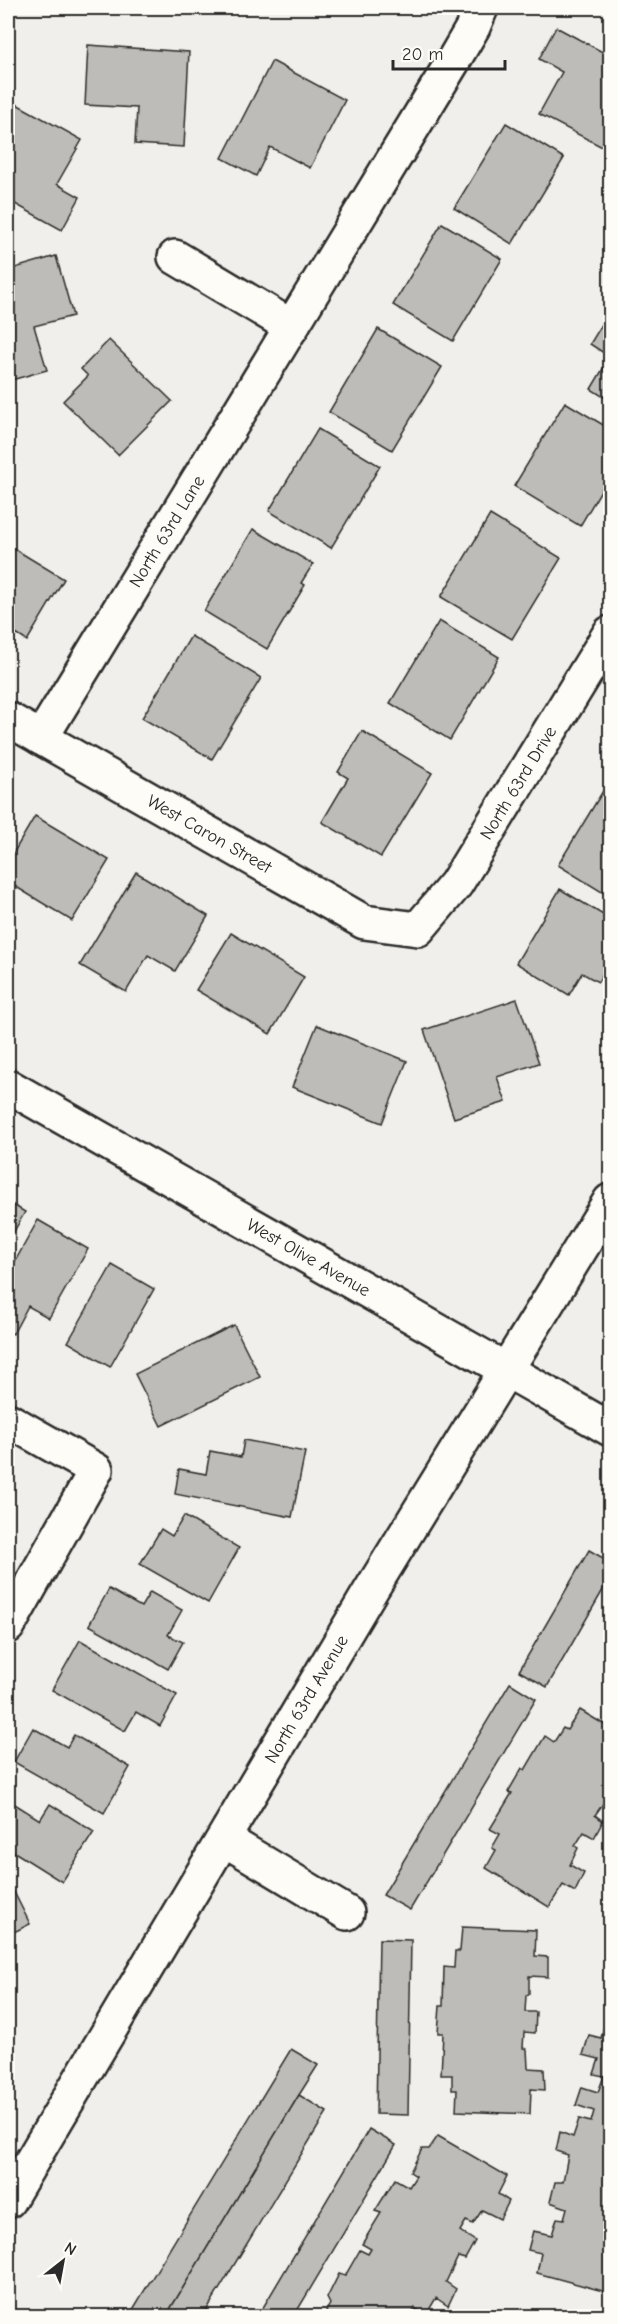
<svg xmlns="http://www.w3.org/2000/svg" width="618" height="2324" font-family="'Comic Neue',sans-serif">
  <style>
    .building { fill: #bdbcb8; stroke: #2b2b2b; stroke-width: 1.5 }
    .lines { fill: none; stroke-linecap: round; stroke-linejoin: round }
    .minor-casing { stroke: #2b2b2b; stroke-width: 38 }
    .major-casing { stroke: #2b2b2b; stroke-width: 38 }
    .minor { stroke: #fdfcf7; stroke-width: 33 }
    .major { stroke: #fdfcf7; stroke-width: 33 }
    .labels { text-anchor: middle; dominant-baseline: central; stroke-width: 4.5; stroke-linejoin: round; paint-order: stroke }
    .street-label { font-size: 18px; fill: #2b2b2b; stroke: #fdfcf7 }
  </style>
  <rect width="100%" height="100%" fill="#f0efeb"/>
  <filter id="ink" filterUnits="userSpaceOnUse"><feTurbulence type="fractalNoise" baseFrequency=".0167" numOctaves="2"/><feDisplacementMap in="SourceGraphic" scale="12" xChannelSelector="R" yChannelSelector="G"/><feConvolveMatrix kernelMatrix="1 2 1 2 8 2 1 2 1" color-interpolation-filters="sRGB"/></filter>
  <g filter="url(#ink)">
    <!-- building -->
    <g class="building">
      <path d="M556,27L610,56V151L539,114L562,72L539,59Z"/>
      <path d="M88,45L189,52L184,147L135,144L137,108L85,105Z"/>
      <path d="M272,61L345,100L310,168L270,147L256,176L222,158Z"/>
      <path d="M11,101L82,140L57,184L80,197L62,230L8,200V108Z"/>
      <path d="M506,123L564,158L512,244L454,208Z"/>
      <path d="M442,223L502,259L453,341L393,305Z"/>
      <path d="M56,256L73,316L34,326L47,370L8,381V270Z"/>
      <path d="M610,311V357L590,344Z"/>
      <path d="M378,329L442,367L392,450L329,412Z"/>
      <path d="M109,340L172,401L118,455L63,401L88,376L81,369Z"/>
      <path d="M610,357V401L591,389Z"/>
      <path d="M565,402L610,429V475L580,526L514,486Z"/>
      <path d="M318,429L380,466L331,548L269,511Z"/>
      <path d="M490,515L561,558L512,639L441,597Z"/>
      <path d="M253,529L313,564L301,583L305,585L267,649L204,611Z"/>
      <path d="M8,545L64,579L27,641L8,629Z"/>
      <path d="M439,621L499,657L450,740L390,703Z"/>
      <path d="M191,636L261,678L212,759L142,718Z"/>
      <path d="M362,731L432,773L381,857L322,822L348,778L338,772Z"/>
      <path d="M609,781L610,782V897L558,865Z"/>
      <path d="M35,816L109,860L72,921L8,882V862Z"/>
      <path d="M136,872L208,916L175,971L148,955L126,992L80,965Z"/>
      <path d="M560,889L610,919V962L598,982L582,973L569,995L516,963Z"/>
      <path d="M231,933L304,977L270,1034L196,990Z"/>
      <path d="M517,999L539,1063L497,1077L506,1102L454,1118L424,1030Z"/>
      <path d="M317,1025L407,1061L382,1123L292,1087Z"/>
      <path d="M8,1202L25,1212L8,1242Z"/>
      <path d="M38,1220L88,1249L49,1318L28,1306L13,1334L8,1331V1274Z"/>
      <path d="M112,1265L154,1289L110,1367L68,1342Z"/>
      <path d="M234,1325L260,1377L161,1426L135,1374Z"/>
      <path d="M244,1440L305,1452L292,1517L175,1494L179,1469L206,1474L210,1451L241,1457Z"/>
      <path d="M184,1516L239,1548L208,1603L140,1564L161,1529L172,1536Z"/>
      <path d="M589,1550L610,1562V1578L547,1687L519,1671Z"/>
      <path d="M109,1589L141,1607L150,1592L182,1610L168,1635L183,1642L168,1669L89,1625Z"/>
      <path d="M80,1640L177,1695L160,1726L136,1712L125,1731L52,1690Z"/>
      <path d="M510,1683L536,1699L410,1910L383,1895Z"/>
      <path d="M580,1710L610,1728V1794L595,1815L603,1821L594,1838L584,1832L575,1846L578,1848L570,1865L584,1873L575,1892L563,1885L549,1907L486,1868L496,1850L492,1848L500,1834L490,1829L512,1793L508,1792L522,1768L525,1770L545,1736L554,1742L563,1728L567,1730Z"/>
      <path d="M33,1728L67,1747L74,1735L130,1767L104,1813L14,1762Z"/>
      <path d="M10,1801L40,1820L50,1804L94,1832L62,1882L8,1848V1804Z"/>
      <path d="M8,1880L30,1924L8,1935Z"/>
      <path d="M462,1927L536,1930L535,1956L548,1957V1977L529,1976V1994L526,1995L525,2012H536L535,2033L524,2032L523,2048L527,2049L528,2068L544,2069L545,2090L531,2089L530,2114L456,2111L457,2090H452V2075H441L443,2033H438L440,2006H443L444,1967L454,1968L455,1951H460Z"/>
      <path d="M379,1939L411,1940L408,2115L376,2114Z"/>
      <path d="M606,2019L610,2020V2293L537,2273L541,2253L528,2250L533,2231L552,2235L557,2218L564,2219L567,2208L550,2202L555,2182H563L568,2155L556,2151L560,2132L573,2137L579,2119L591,2122L594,2111L576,2105L582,2087L598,2092L604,2076L594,2074L599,2059L583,2055L589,2035L601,2038Z"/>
      <path d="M291,2049L318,2065L299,2095L166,2316H129Z"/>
      <path d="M299,2095L327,2112L203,2316H166Z"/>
      <path d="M369,2129L396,2145L294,2316H258Z"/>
      <path d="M438,2136L507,2176L498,2194L509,2201L500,2219L482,2210L473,2224L466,2221L460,2231L475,2241L465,2259L458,2257L446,2282L456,2289L448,2306L436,2298L426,2315L415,2308L411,2316H331L325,2313L330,2304L327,2298L339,2274L345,2276L360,2250L368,2254L371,2249L362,2244L381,2213L375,2211L395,2179L409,2187L416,2176L410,2172L422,2149H429Z"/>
    </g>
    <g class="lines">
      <!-- minor casing -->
      <g class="minor-casing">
        <g id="minor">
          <path d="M175,257L292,327"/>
          <path id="s1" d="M8,719L364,922L418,929L456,884L610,633"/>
          <path id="s2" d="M41,738L452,63L473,27L481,8"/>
          <path d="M8,1420L96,1470L8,1626"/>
          <path d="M224,1839L347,1913"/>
          <path id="s3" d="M8,2201L371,1590L610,1201"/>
        </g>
      </g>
      <!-- major casing -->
      <g class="major-casing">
        <g id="major">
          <path id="s4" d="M8,1086L610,1429"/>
        </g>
      </g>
      <!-- minor -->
      <use href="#minor" class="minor"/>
      <!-- major -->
      <use href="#major" class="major"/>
    </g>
  </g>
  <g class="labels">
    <!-- street labels -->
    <g class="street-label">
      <text stroke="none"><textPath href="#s2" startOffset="242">North 63rd Lane</textPath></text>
      <text stroke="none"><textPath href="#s1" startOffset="642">North 63rd Drive</textPath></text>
      <text stroke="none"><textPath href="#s1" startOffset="232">West Caron Street</textPath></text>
      <text stroke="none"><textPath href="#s4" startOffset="346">West Olive Avenue</textPath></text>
      <text stroke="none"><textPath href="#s3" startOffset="584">North 63rd Avenue</textPath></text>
    </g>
  </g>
  <!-- margin -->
  <rect width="618" height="2324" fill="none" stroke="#fdfcf7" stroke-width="30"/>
  <rect x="15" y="15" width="588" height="2294" fill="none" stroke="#2b2b2b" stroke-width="2" filter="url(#ink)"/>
  <!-- north arrow -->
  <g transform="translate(63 2261) rotate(31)" stroke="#fdfcf7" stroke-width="4.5" paint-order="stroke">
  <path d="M0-4.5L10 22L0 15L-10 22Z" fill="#2b2b2b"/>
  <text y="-9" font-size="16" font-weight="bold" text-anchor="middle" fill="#2b2b2b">N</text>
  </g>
  <!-- scale -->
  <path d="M393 60v9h112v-9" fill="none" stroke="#2b2b2b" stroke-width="3"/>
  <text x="402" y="60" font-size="18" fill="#2b2b2b" stroke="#fdfcf7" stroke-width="4.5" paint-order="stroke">20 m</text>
</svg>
